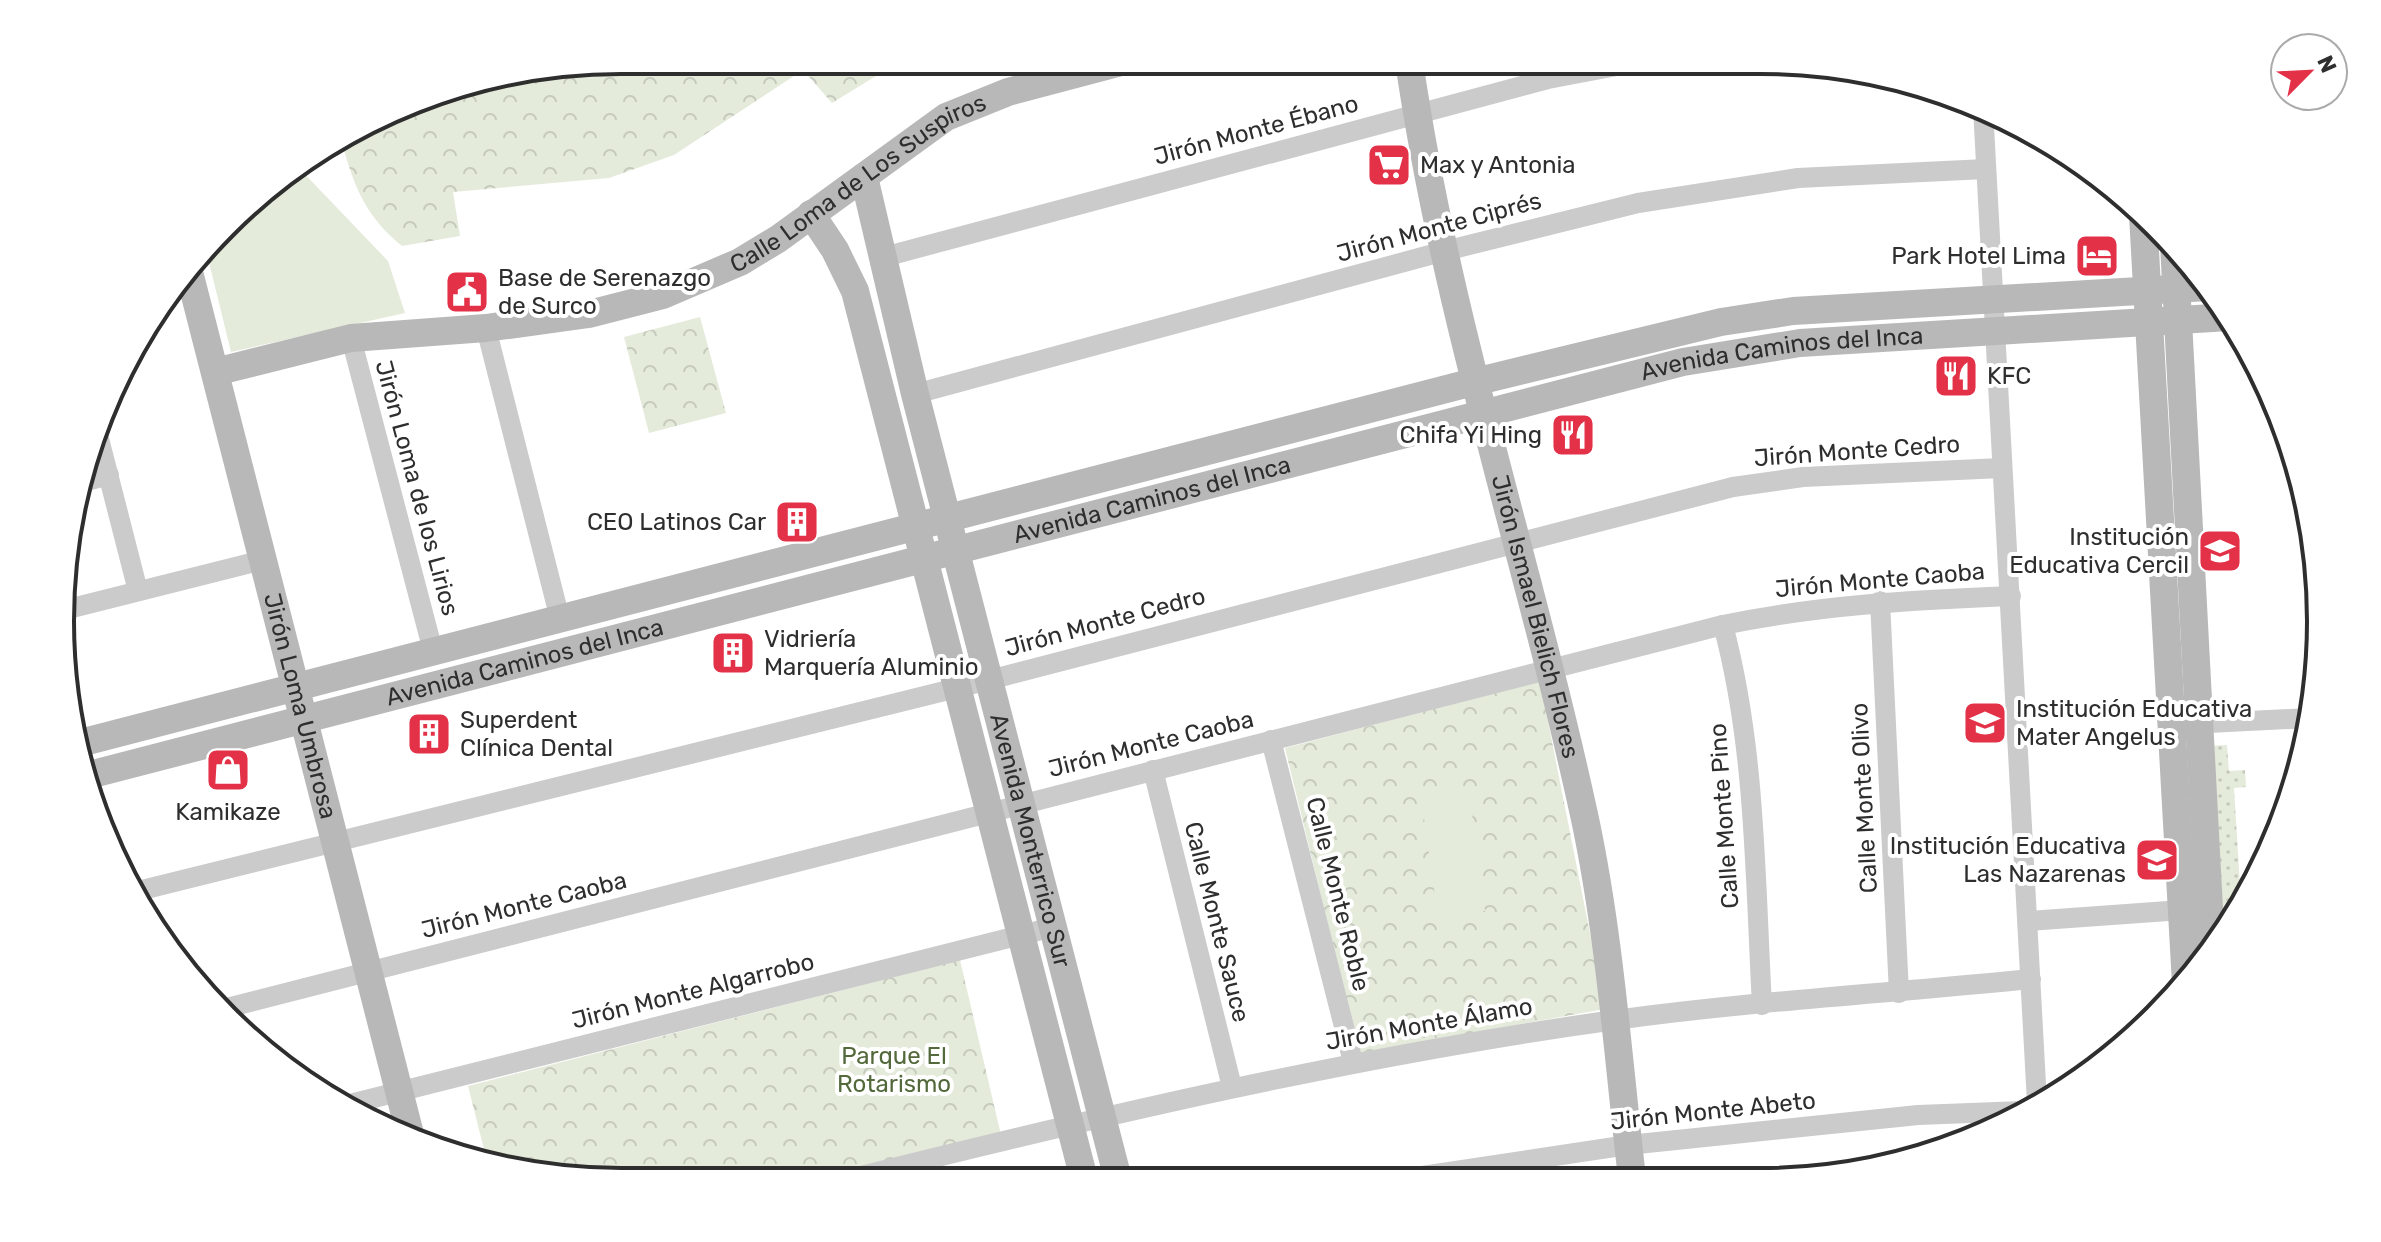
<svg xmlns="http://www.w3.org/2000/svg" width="2381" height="1242" font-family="Rubik,sans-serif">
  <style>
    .grass { fill: url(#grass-dots) }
    .park { fill: url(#park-crowns) }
    .pitch { fill: #e5ebdb }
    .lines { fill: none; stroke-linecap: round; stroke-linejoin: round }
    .street { stroke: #cbcbcb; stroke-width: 20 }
    .secondary { stroke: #b8b8b8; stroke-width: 28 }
    .labels { text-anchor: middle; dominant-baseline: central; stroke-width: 8; stroke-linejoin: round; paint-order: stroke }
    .street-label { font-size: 24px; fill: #2e2e2e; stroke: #fff }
    .poi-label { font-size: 24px; fill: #2e2e2e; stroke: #fff; text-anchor: start }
    .park-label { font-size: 24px; fill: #53693c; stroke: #fff }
    .rim { fill: none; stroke: #2e2e2e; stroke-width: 4 }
  </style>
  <defs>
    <pattern id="grass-dots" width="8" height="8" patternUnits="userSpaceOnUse" patternTransform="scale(2)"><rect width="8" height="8" fill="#e5ebdb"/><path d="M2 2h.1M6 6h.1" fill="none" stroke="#c5cabc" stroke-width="1.8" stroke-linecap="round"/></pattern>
    <pattern id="park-crowns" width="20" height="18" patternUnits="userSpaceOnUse" patternTransform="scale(2)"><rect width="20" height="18" fill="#e5ebdb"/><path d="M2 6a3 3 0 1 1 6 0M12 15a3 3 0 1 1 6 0" fill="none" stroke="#c5cabc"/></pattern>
  </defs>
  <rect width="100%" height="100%" fill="#fff"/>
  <!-- grass -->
  <path class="grass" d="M2227,745L2229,771L2245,770L2246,787L2234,788L2241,902L2221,932L2209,746Z"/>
  <!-- park -->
  <g class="park">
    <path d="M621,60H902L832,103L803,70L674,155L609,178L453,192L460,236L402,246C366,217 354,187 342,143L440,90Z"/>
    <path d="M700,317L726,413L649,433L624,337Z"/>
    <path d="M1540,681L1605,1009L1359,1053L1285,748Z"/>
    <path d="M960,960L1001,1135L817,1180L585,1181L488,1165L468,1086Z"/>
  </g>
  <!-- pitch -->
  <g class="pitch">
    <path d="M297,166L388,261L405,313L231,352L207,254L279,176Z"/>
    <path d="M1469,791L1485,911L1438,917L1421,797Z"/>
  </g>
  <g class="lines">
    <!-- street -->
    <g class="street">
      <path d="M1983,108L2037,1103"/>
      <path d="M884,257L1548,79L1643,61"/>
      <path d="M486,328L560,619"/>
      <path d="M351,338L433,651"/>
      <path d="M915,394L1441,252L1638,203L1798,178L1986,169"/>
      <path d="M96,427L138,591"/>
      <path d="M79,483L109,475"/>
      <path d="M1880,601L1899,993"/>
      <path d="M68,609L263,560"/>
      <path d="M1723,625C1756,748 1755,879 1762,1005"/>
      <path d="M2188,724L2310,718"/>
      <path d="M1271,740L1353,1062"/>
      <path d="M1153,770L1232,1087"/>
      <path d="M134,892L989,680L1733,487L1803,477L2002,468"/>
      <path d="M2028,921L2182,910"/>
      <path d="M219,1010L1723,625C1819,605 1913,600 2011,596"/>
      <path d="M346,1105L1053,927"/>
      <path d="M1409,1178L1628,1145L1918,1115L2023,1111"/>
      <path d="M845,1180C1100,1116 1355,1056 1615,1020C1753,1001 1893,993 2031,979"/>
    </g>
    <!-- secondary -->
    <g class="secondary">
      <path id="s1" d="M1409,61C1446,318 1530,565 1585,819C1610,937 1618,1058 1632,1178"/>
      <path id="s2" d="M864,177L915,394L1118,1179"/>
      <path d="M811,214L835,250L855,291L1084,1179"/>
      <path d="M2143,215L2186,984"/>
      <path d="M2174,244L2211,947"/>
      <path id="s3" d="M189,272L411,1138"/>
      <path id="s4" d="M215,372L351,338L486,328L589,314L663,295L740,262L778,239L946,117L1008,92L1125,61"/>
      <path d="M80,743L1458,386L1721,322L1793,311L2208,287"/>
      <path id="s5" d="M89,775L1683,362L1800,343L2229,317"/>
    </g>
  </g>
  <!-- icons -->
  <defs>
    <g id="supermarket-square" transform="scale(2.3)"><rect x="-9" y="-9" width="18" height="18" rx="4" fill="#e33148" stroke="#fff"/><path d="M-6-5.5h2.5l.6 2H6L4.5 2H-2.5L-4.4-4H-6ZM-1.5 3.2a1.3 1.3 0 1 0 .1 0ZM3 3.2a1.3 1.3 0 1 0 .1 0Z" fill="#fff"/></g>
    <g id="hotel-square" transform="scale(2.3)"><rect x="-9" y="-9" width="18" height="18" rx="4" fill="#e33148" stroke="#fff"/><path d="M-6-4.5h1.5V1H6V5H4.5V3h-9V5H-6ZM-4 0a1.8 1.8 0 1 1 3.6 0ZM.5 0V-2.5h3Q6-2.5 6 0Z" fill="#fff"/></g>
    <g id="civic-square" transform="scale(2.3)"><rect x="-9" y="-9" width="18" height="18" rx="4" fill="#e33148" stroke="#fff"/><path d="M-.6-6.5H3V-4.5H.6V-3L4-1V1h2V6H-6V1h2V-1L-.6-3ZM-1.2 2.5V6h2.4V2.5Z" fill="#fff"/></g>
    <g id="restaurant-square" transform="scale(2.3)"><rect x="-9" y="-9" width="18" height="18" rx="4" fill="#e33148" stroke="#fff"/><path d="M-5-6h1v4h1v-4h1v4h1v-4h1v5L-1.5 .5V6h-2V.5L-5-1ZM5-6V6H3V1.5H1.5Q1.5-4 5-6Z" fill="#fff"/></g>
    <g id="building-square" transform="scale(2.3)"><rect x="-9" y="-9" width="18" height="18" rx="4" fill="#e33148" stroke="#fff"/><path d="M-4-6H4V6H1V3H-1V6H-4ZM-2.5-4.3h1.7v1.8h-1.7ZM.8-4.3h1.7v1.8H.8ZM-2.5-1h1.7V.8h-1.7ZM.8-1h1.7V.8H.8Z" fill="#fff"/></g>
    <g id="school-square" transform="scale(2.3)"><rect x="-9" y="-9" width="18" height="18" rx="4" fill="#e33148" stroke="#fff"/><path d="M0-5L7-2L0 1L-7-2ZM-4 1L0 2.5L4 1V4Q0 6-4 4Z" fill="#fff"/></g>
    <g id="shop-square" transform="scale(2.3)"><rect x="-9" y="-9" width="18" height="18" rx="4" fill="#e33148" stroke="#fff"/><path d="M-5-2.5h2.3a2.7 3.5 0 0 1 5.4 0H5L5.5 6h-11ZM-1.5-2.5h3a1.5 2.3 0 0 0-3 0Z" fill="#fff"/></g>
  </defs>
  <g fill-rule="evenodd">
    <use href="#supermarket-square" x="1389" y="165"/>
    <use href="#hotel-square" x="2097" y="256"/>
    <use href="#civic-square" x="467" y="292"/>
    <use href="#restaurant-square" x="1956" y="376"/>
    <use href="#restaurant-square" x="1573" y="435"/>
    <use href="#building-square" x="797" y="522"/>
    <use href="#school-square" x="2220" y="551"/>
    <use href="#building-square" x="733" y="653"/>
    <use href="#school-square" x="1985" y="723"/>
    <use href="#building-square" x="429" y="734"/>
    <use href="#shop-square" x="228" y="770"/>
    <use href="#school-square" x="2157" y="860"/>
  </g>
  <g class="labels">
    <!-- street labels -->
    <g class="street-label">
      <text transform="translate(1256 130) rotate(-15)">Jirón Monte Ébano</text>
      <text stroke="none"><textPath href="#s4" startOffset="682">Calle Loma de Los Suspiros</textPath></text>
      <text transform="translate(1439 227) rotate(-15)">Jirón Monte Ciprés</text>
      <text stroke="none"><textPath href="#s5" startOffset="1746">Avenida Caminos del Inca</textPath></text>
      <text transform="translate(1857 451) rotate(-4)">Jirón Monte Cedro</text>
      <text transform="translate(417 488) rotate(75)">Jirón Loma de los Lirios</text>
      <text stroke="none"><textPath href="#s5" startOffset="1098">Avenida Caminos del Inca</textPath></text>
      <text transform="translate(1880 580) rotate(-5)">Jirón Monte Caoba</text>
      <text stroke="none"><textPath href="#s1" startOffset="570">Jirón Ismael Bielich Flores</textPath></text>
      <text transform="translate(1105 622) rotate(-15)">Jirón Monte Cedro</text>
      <text stroke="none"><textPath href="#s5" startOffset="450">Avenida Caminos del Inca</textPath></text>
      <text stroke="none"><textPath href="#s3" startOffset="448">Jirón Loma Umbrosa</textPath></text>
      <text transform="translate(1151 744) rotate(-14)">Jirón Monte Caoba</text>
      <text transform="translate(1864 798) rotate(-93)">Calle Monte Olivo</text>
      <text transform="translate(1724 816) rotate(-94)">Calle Monte Pino</text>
      <text stroke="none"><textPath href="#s2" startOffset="684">Avenida Monterrico Sur</textPath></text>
      <text transform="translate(1338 894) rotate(76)">Calle Monte Roble</text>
      <text transform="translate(524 905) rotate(-14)">Jirón Monte Caoba</text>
      <text transform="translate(1217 922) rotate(76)">Calle Monte Sauce</text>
      <text transform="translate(693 991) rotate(-14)">Jirón Monte Algarrobo</text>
      <text transform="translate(1429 1024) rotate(-10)">Jirón Monte Álamo</text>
      <text transform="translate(1713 1111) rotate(-6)">Jirón Monte Abeto</text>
    </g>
    <!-- poi labels -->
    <g class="poi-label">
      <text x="1420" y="165">Max y Antonia</text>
      <text x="2066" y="256" text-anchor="end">Park Hotel Lima</text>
      <text x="498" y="278">Base de Serenazgo<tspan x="498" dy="28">de Surco</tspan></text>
      <text x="1987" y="376">KFC</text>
      <text x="1542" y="435" text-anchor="end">Chifa Yi Hing</text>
      <text x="766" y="522" text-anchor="end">CEO Latinos Car</text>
      <text x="2189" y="537" text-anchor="end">Institución<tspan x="2189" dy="28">Educativa Cercil</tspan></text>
      <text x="764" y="639">Vidriería<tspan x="764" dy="28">Marquería Aluminio</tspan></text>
      <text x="2016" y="709">Institución Educativa<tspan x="2016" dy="28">Mater Angelus</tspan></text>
      <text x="460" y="720">Superdent<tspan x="460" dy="28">Clínica Dental</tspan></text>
      <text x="228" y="812" text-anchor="middle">Kamikaze</text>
      <text x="2126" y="846" text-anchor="end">Institución Educativa<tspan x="2126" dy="28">Las Nazarenas</tspan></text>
    </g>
    <!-- park labels -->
    <g class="park-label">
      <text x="894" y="1056">Parque El<tspan x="894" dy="28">Rotarismo</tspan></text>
    </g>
  </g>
  <!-- crop -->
  <path d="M0 0H2381V1242H0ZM621 74H1760A547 547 0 0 1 2307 621V621A547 547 0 0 1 1760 1168H621A547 547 0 0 1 74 621V621A547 547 0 0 1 621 74Z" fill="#fff" fill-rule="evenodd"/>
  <path class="rim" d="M621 74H1760A547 547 0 0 1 2307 621V621A547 547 0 0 1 1760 1168H621A547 547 0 0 1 74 621V621A547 547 0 0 1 621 74Z"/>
  <!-- north arrow -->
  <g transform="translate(2309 72) rotate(66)"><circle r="38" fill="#ffffff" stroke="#ababab" stroke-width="2"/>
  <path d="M0-6L14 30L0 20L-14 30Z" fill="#e33148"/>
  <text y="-12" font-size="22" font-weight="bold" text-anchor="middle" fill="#2e2e2e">N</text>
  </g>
</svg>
